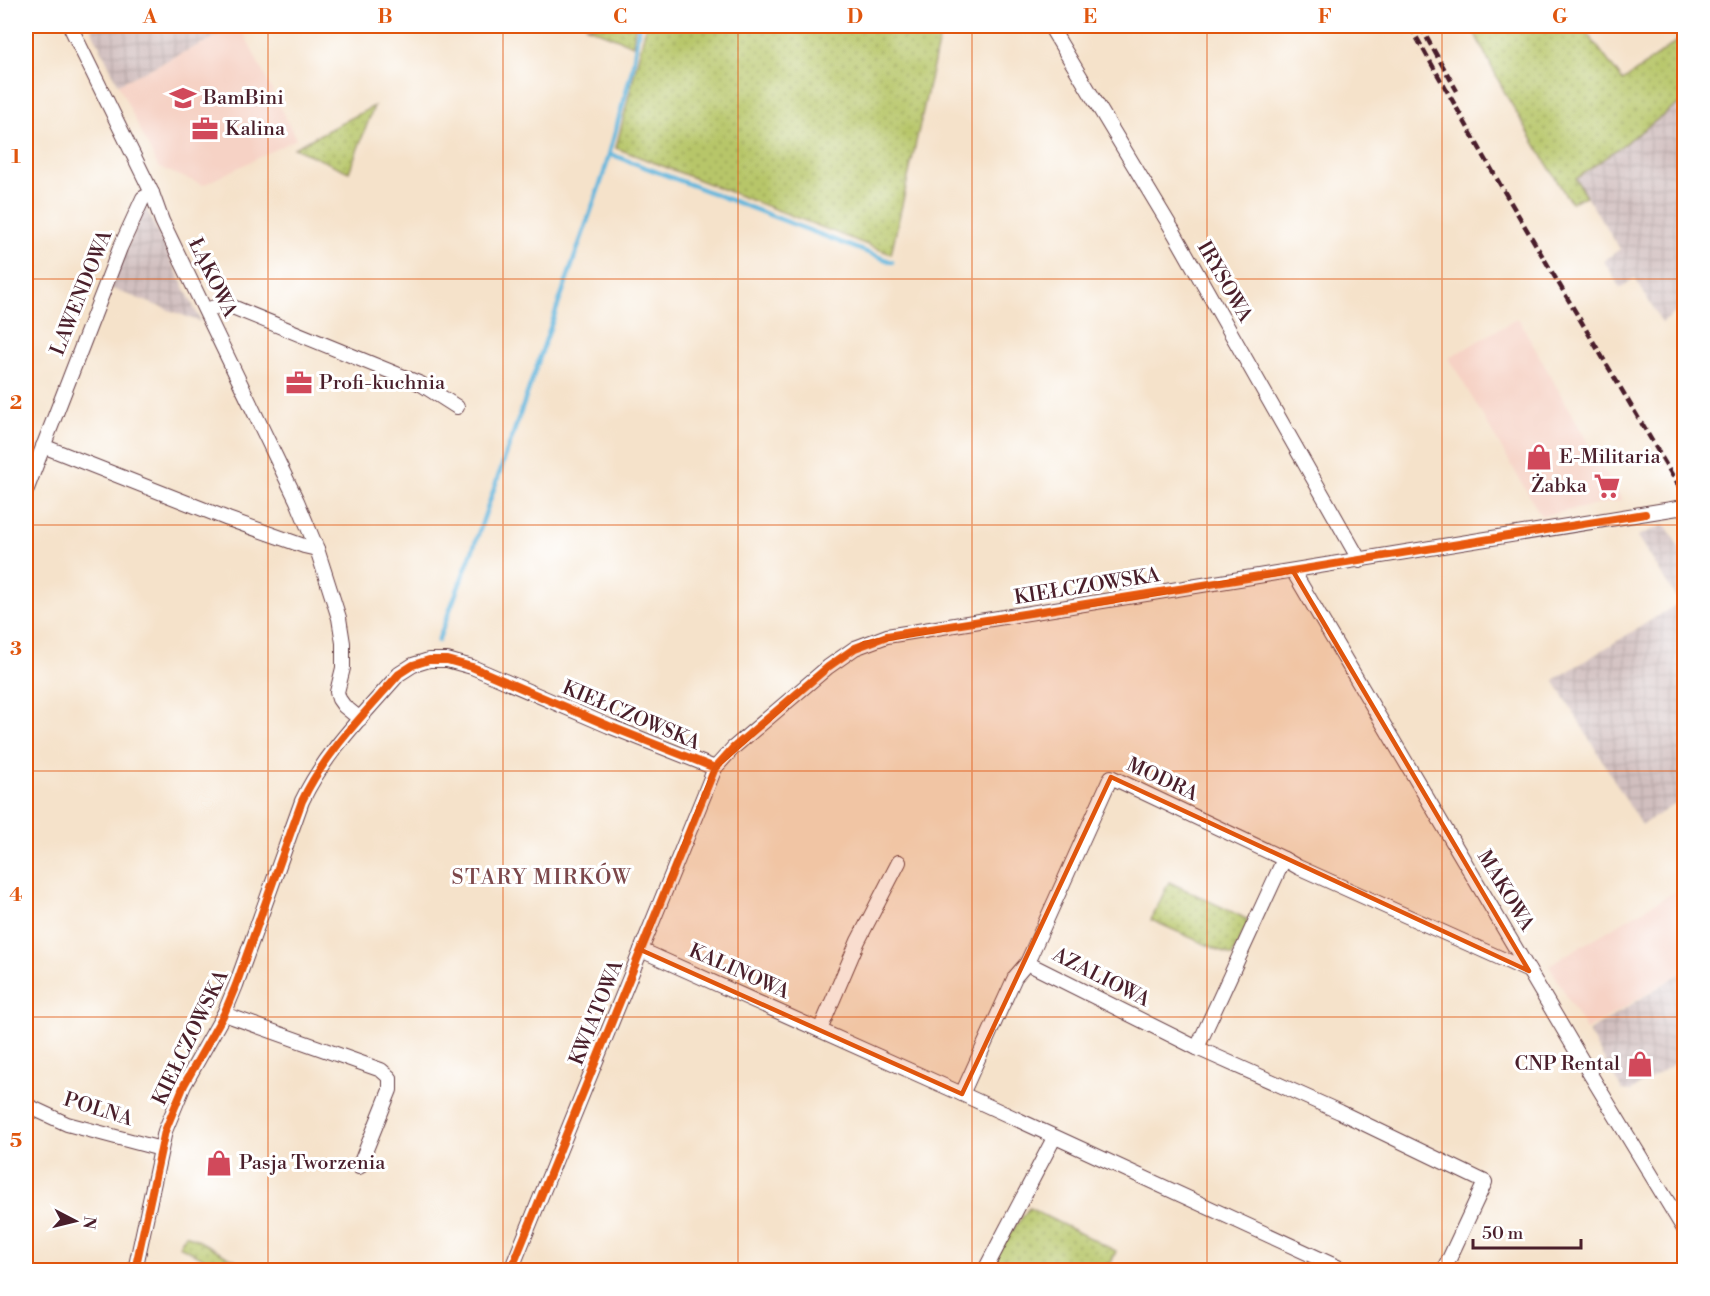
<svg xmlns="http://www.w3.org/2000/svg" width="1710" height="1296" font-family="'Libre Bodoni',serif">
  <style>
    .built { fill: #f6d2c5 }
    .industrial { fill: url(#industrial-grid) }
    .green { fill: url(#green-dots); stroke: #80724a; stroke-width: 1.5 }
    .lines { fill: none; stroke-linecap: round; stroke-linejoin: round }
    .stream { stroke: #60b6dd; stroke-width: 4.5 }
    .minor-casing { stroke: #643c43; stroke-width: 16 }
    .minor { stroke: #fff; stroke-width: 14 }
    .rail { stroke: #4a1f2b; stroke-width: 4.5; stroke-dasharray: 9 4.5; stroke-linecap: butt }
    .cycleway-casing { stroke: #fff; stroke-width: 11 }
    .cycleway { stroke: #e8590c; stroke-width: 8 }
    .marked { fill: #e0560e; fill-opacity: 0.2; stroke: #e0560e; stroke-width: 4.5; stroke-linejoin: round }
    .grid { fill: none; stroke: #e0560e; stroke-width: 1.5; stroke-opacity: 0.55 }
    .labels { text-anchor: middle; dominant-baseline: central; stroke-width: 6; stroke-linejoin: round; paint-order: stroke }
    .poi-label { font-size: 20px; fill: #4a1f2b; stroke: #fff; text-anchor: start }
    .street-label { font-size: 20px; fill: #4a1f2b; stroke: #fff }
    .neighbourhood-label { font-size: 21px; letter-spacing: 1.5px; fill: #7d484b; stroke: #fff }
    .neatline { fill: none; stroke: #e0560e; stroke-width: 2 }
    .grid-label { font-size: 20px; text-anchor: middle; font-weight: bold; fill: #e0560e }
  </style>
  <defs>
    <pattern id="industrial-grid" width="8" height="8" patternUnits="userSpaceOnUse" patternTransform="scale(1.5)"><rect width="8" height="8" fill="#d1bfbf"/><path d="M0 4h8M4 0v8" fill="none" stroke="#b5a4a4"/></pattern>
    <pattern id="green-dots" width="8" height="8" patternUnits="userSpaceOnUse" patternTransform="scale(1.5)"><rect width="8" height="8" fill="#b7c669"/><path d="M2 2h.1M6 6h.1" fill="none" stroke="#97a057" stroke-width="1.8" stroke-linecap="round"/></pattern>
  </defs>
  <rect width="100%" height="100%" fill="#fff"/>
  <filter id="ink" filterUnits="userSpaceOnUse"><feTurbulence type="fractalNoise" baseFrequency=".0167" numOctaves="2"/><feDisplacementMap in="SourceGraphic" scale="12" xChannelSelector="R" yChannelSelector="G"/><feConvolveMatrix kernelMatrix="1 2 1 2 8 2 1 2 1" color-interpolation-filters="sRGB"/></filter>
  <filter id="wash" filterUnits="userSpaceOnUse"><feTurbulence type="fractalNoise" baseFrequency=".008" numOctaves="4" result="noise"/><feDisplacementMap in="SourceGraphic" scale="24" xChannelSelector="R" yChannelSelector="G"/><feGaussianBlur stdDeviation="1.35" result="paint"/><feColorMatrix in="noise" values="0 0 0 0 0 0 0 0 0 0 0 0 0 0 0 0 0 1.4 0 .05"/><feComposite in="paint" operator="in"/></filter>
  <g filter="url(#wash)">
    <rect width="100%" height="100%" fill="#f5e2ca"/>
    <!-- built -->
    <g class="built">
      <path d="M238,26H240L296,139L203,185L158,167L118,84Z"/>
      <path d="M1518,318L1592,450L1622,500L1541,516L1449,358Z"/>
      <path d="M1684,886V971L1586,1030L1549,965Z"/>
    </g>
    <!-- industrial -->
    <g class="industrial">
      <path d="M90,26H238L118,84Z"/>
      <path d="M1684,100V306L1662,323L1635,278L1620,288L1604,261L1620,249L1576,180Z"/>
      <path d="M145,206L201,322L110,288Z"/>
      <path d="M1665,524L1684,556V799L1641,825L1554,680L1679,603L1638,536Z"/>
      <path d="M1684,971V1058L1631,1091L1622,1090L1588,1032Z"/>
    </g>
    <!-- green -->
    <g class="green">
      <path d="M585,26H635L633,45Z"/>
      <path d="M646,26H942L891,254L616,148Z"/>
      <path d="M1471,26H1582L1623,81L1684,36V100L1576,179L1586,196L1572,202L1565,194L1506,95Z"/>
      <path d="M374,106L349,172L294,148Z"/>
      <path d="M1169,882L1247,919L1248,922L1232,956L1151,920Z"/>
      <path d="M1029,1208L1116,1251L1108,1270H994L992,1267L1004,1242Z"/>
      <path d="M186,1234L254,1270H227L179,1246Z"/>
    </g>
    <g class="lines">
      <!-- stream -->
      <g class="stream">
        <path d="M613,155L892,262"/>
        <path d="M438,641L473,549L604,173L632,70L639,26"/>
      </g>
    </g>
  </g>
  <g filter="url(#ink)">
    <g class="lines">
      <!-- minor casing -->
      <g class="minor-casing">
        <g id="minor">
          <path d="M70,26L152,193L162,221L297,501L317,549L339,618L343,643V668L337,692L339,699L344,706L360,719"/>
          <path d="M1050,26L1172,229L1360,561"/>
          <path d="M206,310L218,306H230L421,384L457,407"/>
          <path d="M43,446L228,519L304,546L317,549"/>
          <path d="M26,491L120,248L143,198L152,193"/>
          <path d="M1293,571L1581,1059L1684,1229"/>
          <path d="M641,950L962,1094L1344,1270"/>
          <path d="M1027,963L1111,777L1284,859L1298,867L1529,971"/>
          <path d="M224,1014L381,1070L390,1078V1090L359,1167"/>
          <path d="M820,1030L858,941L899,862"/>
          <path d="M1197,1048L1284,859"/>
          <path d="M962,1094L1015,977L1027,963L1197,1048L1340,1112L1485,1182L1444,1270"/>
          <path d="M26,1105L67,1124L161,1149"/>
          <path d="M135,1270L165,1131L184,1085L224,1014L236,985L302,801C324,754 365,713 399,674L413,665L429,660H447L472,667L609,726L715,768"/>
          <path d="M511,1270L715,768L733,748L828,667L855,648L887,636L1684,507"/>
          <path d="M988,1270L987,1266L1054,1138"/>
        </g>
      </g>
      <!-- minor -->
      <use href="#minor" class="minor"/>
      <!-- rail -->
      <g class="rail">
        <path d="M1410,26L1501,186L1684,495"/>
        <path d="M1420,26L1457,91"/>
      </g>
      <!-- cycleway casing -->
      <g class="cycleway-casing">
        <g id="cycleway">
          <path d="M135,1270L165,1131L184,1085L224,1014L236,985L302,801C324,754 365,713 399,674L413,665L429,660H447L472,667L609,726L715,768"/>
          <path d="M511,1270L715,768L733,748L828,667L855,648L887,636L1645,514"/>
        </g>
      </g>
      <!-- cycleway -->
      <use href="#cycleway" class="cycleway"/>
    </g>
  </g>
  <!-- marked area -->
  <path class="marked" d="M1293,571L1529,971L1111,777L962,1094L641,950L715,768L828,667L864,643Z"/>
  <!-- grid -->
  <path class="grid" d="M268,26V1270M503,26V1270M738,26V1270M972,26V1270M1207,26V1270M1442,26V1270M26,279H1684M26,525H1684M26,771H1684M26,1017H1684"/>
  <!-- icons -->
  <defs>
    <g id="school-bare" transform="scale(2.07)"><path d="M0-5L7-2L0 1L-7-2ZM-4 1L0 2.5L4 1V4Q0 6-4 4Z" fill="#d1495b" stroke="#fff" stroke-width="2.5" paint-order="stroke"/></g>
    <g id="office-bare" transform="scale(2.07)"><path d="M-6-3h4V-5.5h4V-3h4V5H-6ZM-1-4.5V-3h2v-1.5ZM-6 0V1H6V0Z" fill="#d1495b" stroke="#fff" stroke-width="2.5" paint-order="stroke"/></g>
    <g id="shop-bare" transform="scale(2.07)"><path d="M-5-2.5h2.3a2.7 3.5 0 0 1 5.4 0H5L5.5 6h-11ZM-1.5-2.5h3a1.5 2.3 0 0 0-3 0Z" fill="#d1495b" stroke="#fff" stroke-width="2.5" paint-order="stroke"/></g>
    <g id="supermarket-bare" transform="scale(2.07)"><path d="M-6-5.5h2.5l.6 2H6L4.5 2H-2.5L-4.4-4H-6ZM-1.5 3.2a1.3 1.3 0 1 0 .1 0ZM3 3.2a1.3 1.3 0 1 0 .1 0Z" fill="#d1495b" stroke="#fff" stroke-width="2.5" paint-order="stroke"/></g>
  </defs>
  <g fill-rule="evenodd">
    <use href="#school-bare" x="183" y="98"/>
    <use href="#office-bare" x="205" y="129"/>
    <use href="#office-bare" x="299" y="383"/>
    <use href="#shop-bare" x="1539" y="457"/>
    <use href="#supermarket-bare" x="1607" y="486"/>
    <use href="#shop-bare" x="1640" y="1064"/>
    <use href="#shop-bare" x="219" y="1163"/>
  </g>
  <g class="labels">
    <!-- poi labels -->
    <g class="poi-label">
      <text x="203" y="98">BamBini</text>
      <text x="225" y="129">Kalina</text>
      <text x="319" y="383">Profi-kuchnia</text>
      <text x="1559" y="457">E-Militaria</text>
      <text x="1587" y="486" text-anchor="end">Żabka</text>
      <text x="1620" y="1064" text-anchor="end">CNP Rental</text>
      <text x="239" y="1163">Pasja Tworzenia</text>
    </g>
    <!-- street labels -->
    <g class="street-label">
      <text transform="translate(212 278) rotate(64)">ŁĄKOWA</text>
      <text transform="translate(1224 282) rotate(60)">IRYSOWA</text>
      <text transform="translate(82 293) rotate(-68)">LAWENDOWA</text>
      <text transform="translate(1087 587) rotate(-9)">KIEŁCZOWSKA</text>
      <text transform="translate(631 716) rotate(23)">KIEŁCZOWSKA</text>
      <text transform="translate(1162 780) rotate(25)">MODRA</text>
      <text transform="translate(1505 891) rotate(59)">MAKOWA</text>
      <text transform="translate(739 972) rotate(24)">KALINOWA</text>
      <text transform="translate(1101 978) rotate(27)">AZALIOWA</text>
      <text transform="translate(597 1013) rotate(-68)">KWIATOWA</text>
      <text transform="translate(191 1038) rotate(-64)">KIEŁCZOWSKA</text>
      <text transform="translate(98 1110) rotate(17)">POLNA</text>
    </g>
    <!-- neighbourhood labels -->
    <g class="neighbourhood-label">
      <text x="542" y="878">STARY MIRKÓW</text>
    </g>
  </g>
  <!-- margin -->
  <rect width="1710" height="1296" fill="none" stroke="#fff" stroke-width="66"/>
  <!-- north arrow -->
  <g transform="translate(75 1221) rotate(97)" stroke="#ffffff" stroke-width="4.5" paint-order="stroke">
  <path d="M0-4.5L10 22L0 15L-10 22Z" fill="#4a1f2b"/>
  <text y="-9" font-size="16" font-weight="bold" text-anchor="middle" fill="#4a1f2b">N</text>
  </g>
  <!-- scale -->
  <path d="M1473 1239v9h108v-9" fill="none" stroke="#4a1f2b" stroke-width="3"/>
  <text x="1482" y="1239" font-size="18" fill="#4a1f2b" stroke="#ffffff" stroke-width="4.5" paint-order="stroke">50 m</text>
  <rect x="33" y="33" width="1644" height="1230" class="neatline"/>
  <g class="grid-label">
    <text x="150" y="23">A</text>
    <text x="385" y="23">B</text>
    <text x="620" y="23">C</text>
    <text x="855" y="23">D</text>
    <text x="1090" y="23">E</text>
    <text x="1325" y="23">F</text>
    <text x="1560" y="23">G</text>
    <text x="16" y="163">1</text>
    <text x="16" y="409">2</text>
    <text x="16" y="655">3</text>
    <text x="16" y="901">4</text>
    <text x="16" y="1147">5</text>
  </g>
</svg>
